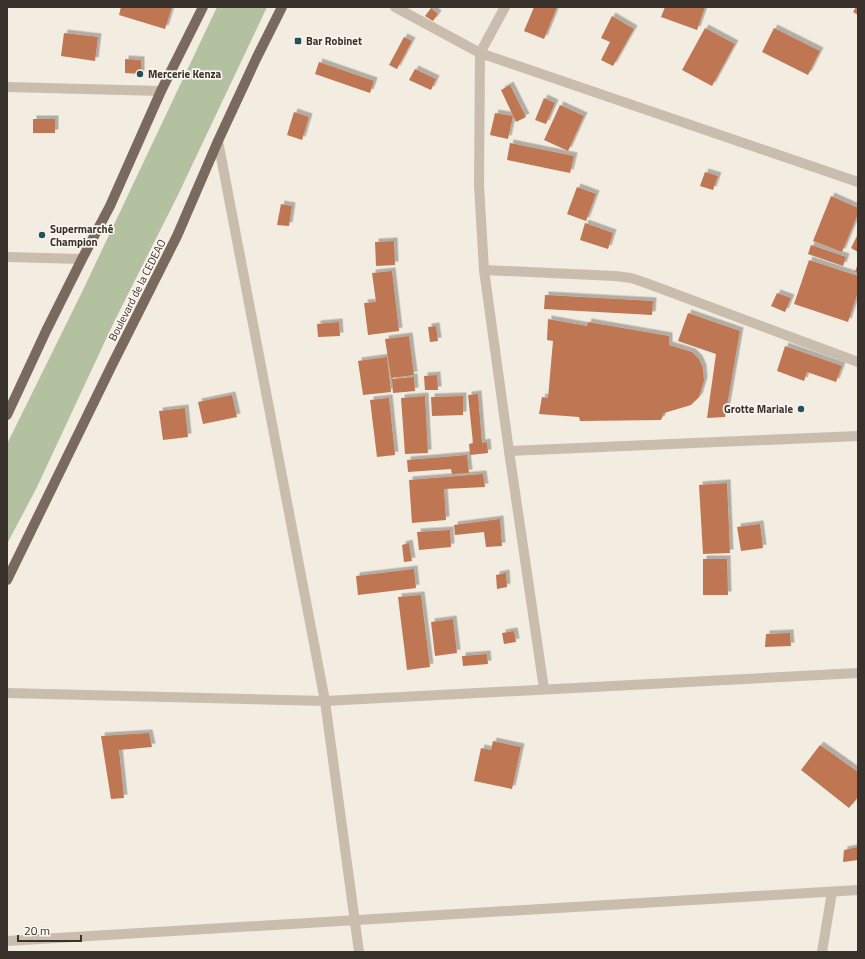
<svg xmlns="http://www.w3.org/2000/svg" width="865" height="959" font-family="'Titillium Web',sans-serif">
  <style>
    .green { fill: #b4c1a1 }
    .building { fill: #bf7652; filter: url(#shadow) }
    .lines { fill: none; stroke-linecap: round; stroke-linejoin: round }
    .minor { stroke: #cabdad; stroke-width: 10 }
    .major { stroke: #7a695d; stroke-width: 10 }
    .poi-dot { fill: #235159; stroke: #faf5ee; stroke-width: 1.5 }
    .labels { text-anchor: middle; dominant-baseline: central; stroke-width: 3.5; stroke-linejoin: round; paint-order: stroke }
    .poi-label { font-size: 11px; font-weight: bold; fill: #39312b; stroke: #faf5ee; text-anchor: start }
    .street-label { font-size: 11px; fill: #39312b; stroke: #faf5ee }
  </style>
  <defs>
    <filter id="shadow"><feDropShadow dx="3.5" dy="-3.5" stdDeviation="0" flood-color="#0004"/></filter>
  </defs>
  <rect width="100%" height="100%" fill="#f2ece1"/>
  <!-- green -->
  <path class="green" d="M217,7H267L177,197L114,322L37,487L7,544V444L83,290Z"/>
  <!-- building -->
  <g class="building">
    <path d="M121,7H172L165,29L119,15Z"/>
    <path d="M534,7H557L544,39L524,31Z"/>
    <path d="M665,7H705L697,30L661,17Z"/>
    <path d="M856,7H858V15L853,12Z"/>
    <path d="M431,8L438,14L433,21L425,16Z"/>
    <path d="M612,16L634,29L613,66L601,60L610,42L601,38Z"/>
    <path d="M705,28L735,44L712,86L682,70Z"/>
    <path d="M774,28L820,51L808,75L762,52Z"/>
    <path d="M64,33L98,37L95,61L61,56Z"/>
    <path d="M404,37L412,41L397,69L389,65Z"/>
    <path d="M125,59L141,60V74L125,73Z"/>
    <path d="M319,62L374,81L370,93L315,74Z"/>
    <path d="M415,69L436,79L431,90L409,80Z"/>
    <path d="M510,85L526,117L516,122L501,90Z"/>
    <path d="M544,98L555,103L546,124L535,120Z"/>
    <path d="M560,105L584,116L568,151L544,140Z"/>
    <path d="M294,112L309,117L302,140L287,135Z"/>
    <path d="M495,113L513,116L508,139L490,135Z"/>
    <rect x="33" y="119" width="22" height="14"/>
    <path d="M510,143L574,156L570,173L507,160Z"/>
    <path d="M705,172L718,176L713,190L700,186Z"/>
    <path d="M577,187L596,194L586,221L567,214Z"/>
    <path d="M831,196L858,208V214L842,252L813,241Z"/>
    <path d="M281,204L292,206L289,226L277,225Z"/>
    <path d="M585,223L613,233L608,249L580,240Z"/>
    <path d="M858,234V252L851,248Z"/>
    <path d="M394,241L395,265L376,266L375,242Z"/>
    <path d="M811,245L846,257L843,266L808,254Z"/>
    <path d="M809,260L858,276V292L848,322L794,304Z"/>
    <path d="M858,263V273L855,272Z"/>
    <path d="M392,271L399,331L368,335L364,303L376,302L372,273Z"/>
    <path d="M777,293L791,298L785,312L771,306Z"/>
    <path d="M545,295L653,301L652,315L544,309Z"/>
    <path d="M688,313L740,331L725,417L707,418L716,354L678,341Z"/>
    <path d="M548,319L587,326L588,322L669,336V345L692,352L699,359L703,368L704,381L699,397L691,405L664,413L661,420L580,421L579,417L539,414L542,397L548,398L553,341L547,340Z"/>
    <path d="M339,322L340,336L318,337L317,324Z"/>
    <path d="M436,326L438,341L430,342L428,327Z"/>
    <path d="M409,336L414,375L391,378L385,339Z"/>
    <path d="M785,346L842,366L836,382L807,372L804,381L777,371Z"/>
    <path d="M387,357L391,392L363,395L358,361Z"/>
    <path d="M437,375L438,390H425L424,376Z"/>
    <path d="M414,377L415,391L393,393L392,379Z"/>
    <path d="M478,394L482,443L487,442L488,453L470,455L469,444L473,443L468,395Z"/>
    <path d="M232,395L237,417L203,424L198,402Z"/>
    <path d="M425,396L428,453L405,454L401,398Z"/>
    <path d="M463,396V415L432,416L431,397Z"/>
    <path d="M389,398L395,455L377,457L370,400Z"/>
    <path d="M185,408L188,437L163,440L159,411Z"/>
    <path d="M467,455L469,473L452,474L451,469L408,472L407,460Z"/>
    <path d="M483,474L485,487L444,489L446,520L412,523L409,480Z"/>
    <path d="M727,483L730,553L703,554L699,485Z"/>
    <path d="M500,519L502,546L486,547L484,532L455,535L454,525Z"/>
    <path d="M760,524L763,548L741,551L737,527Z"/>
    <path d="M450,530L451,547L419,550L417,532Z"/>
    <path d="M409,543L412,561L404,562L402,545Z"/>
    <path d="M703,559H727L728,595H703Z"/>
    <path d="M414,569L416,588L358,595L356,576Z"/>
    <path d="M506,573L507,587L497,589L496,575Z"/>
    <path d="M421,595L430,667L407,670L398,597Z"/>
    <path d="M453,619L457,653L435,656L431,622Z"/>
    <path d="M514,631L516,642L504,644L502,633Z"/>
    <path d="M790,633L791,646L765,647L766,634Z"/>
    <path d="M487,654L488,664L463,666L462,656Z"/>
    <path d="M149,733L152,747L119,750L124,798L111,799L101,736Z"/>
    <path d="M493,741L521,747L512,789L474,781L481,748L491,750Z"/>
    <path d="M820,745L858,772V797L849,808L801,770Z"/>
    <path d="M858,847V860L843,862L844,850Z"/>
  </g>
  <g class="lines">
    <!-- minor -->
    <g class="minor">
      <path d="M395,7L480,53L858,182"/>
      <path d="M505,7L480,53L479,185L484,270L509,451L544,689"/>
      <path d="M7,87L161,91"/>
      <path d="M218,141L325,701L359,952"/>
      <path d="M7,257L82,259"/>
      <path d="M484,270L615,276L631,278L646,283L858,362"/>
      <path d="M509,451L858,436"/>
      <path d="M7,693L325,701L858,673"/>
      <path d="M7,941L858,890"/>
      <path d="M822,952L832,892"/>
    </g>
    <!-- major -->
    <g class="major">
      <path d="M7,415L46,331L82,259L110,206L161,91L203,7"/>
      <path d="M7,580L112,365L177,236L218,141L256,59L282,7"/>
    </g>
  </g>
  <!-- markers -->
  <g class="poi-dot">
    <rect x="294" y="37" width="8" height="8" rx="2"/>
    <circle cx="140" cy="74" r="4"/>
    <circle cx="42" cy="235" r="4"/>
    <circle cx="801" cy="409" r="4"/>
  </g>
  <g class="labels">
    <!-- poi labels -->
    <g class="poi-label">
      <text x="306" y="41">Bar Robinet</text>
      <text x="148" y="74">Mercerie Kenza</text>
      <text x="50" y="229">Supermarché<tspan x="50" dy="13">Champion</tspan></text>
      <text x="793" y="409" text-anchor="end">Grotte Mariale</text>
    </g>
    <!-- street labels -->
    <g class="street-label">
      <text transform="translate(137 290) rotate(-63)">Boulevard de la CEDEAO</text>
    </g>
  </g>
  <!-- border -->
  <rect width="865" height="959" fill="none" stroke="#39312b" stroke-width="16"/>
  <!-- scale -->
  <path d="M18 935v6h63v-6" fill="none" stroke="#39312b" stroke-width="2"/>
  <text x="24" y="935" font-size="12" fill="#39312b" stroke="#faf5ee" stroke-width="3" paint-order="stroke">20 m</text>
</svg>
